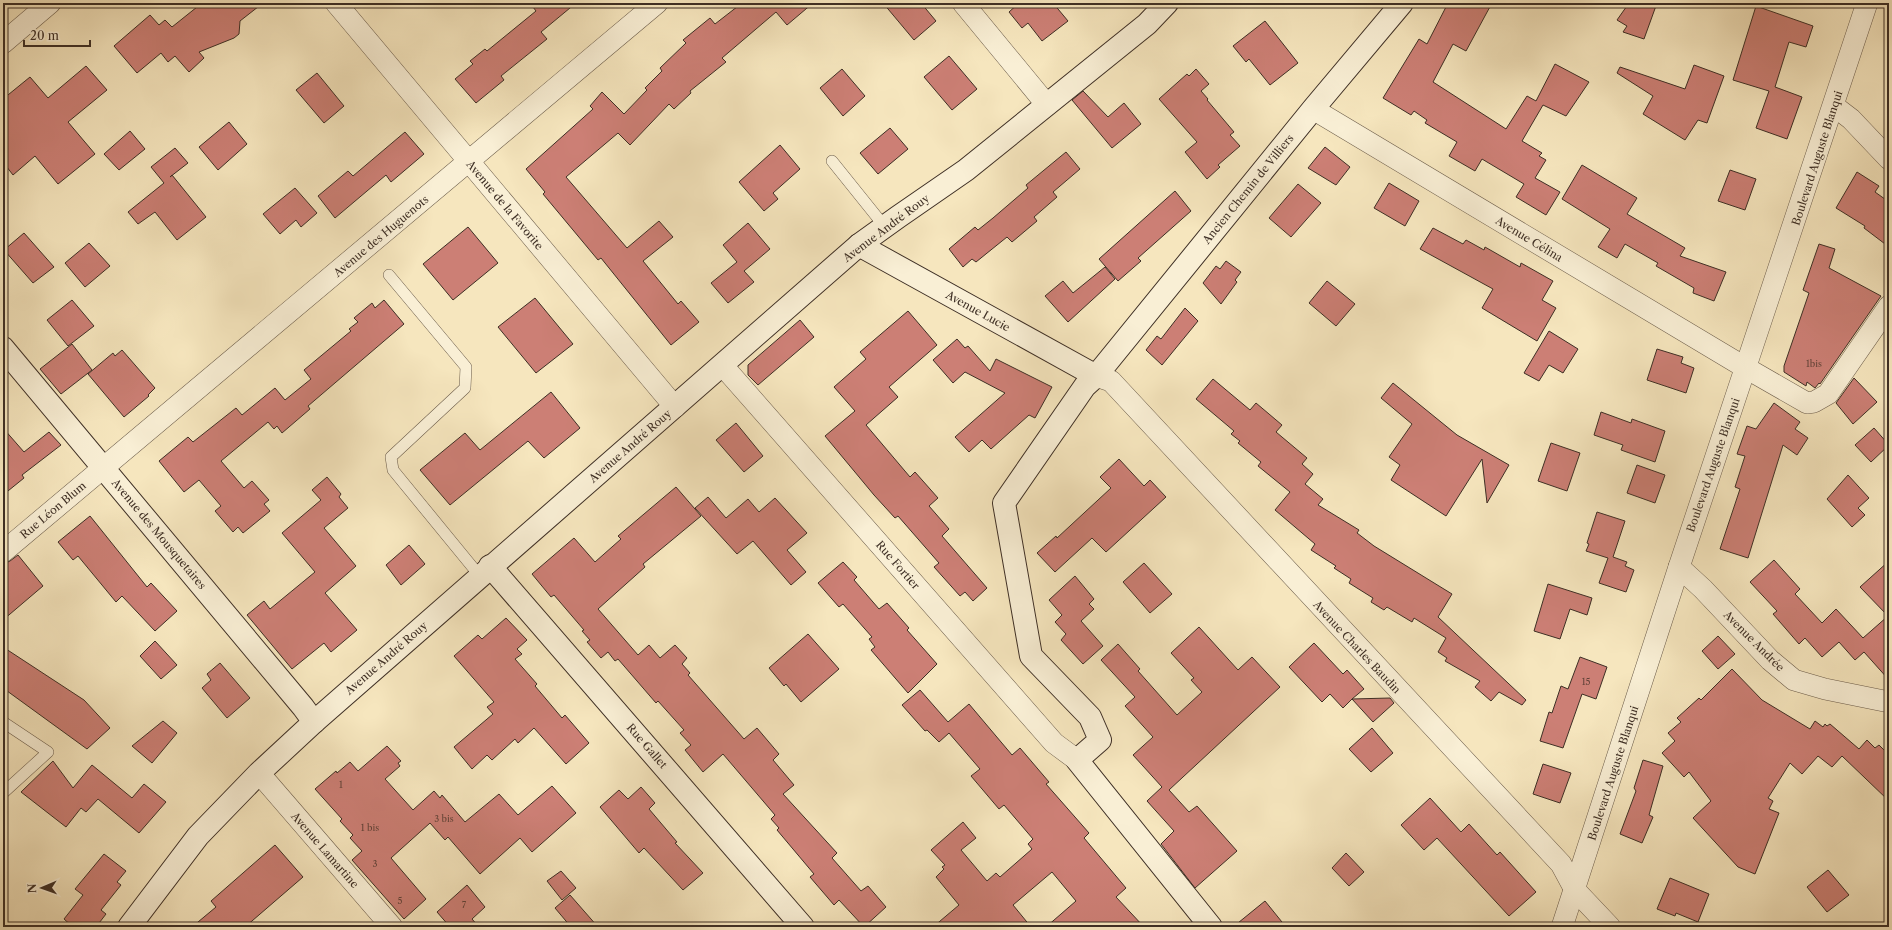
<svg xmlns="http://www.w3.org/2000/svg" width="1892" height="930" font-family="'Libre Caslon Text',serif">
  <style>
    .building { fill: #cc7f75; stroke: #3e2f25 }
    .lines { fill: none; stroke-linecap: round; stroke-linejoin: round }
    .lane-casing { stroke: #6c5d4b; stroke-width: 12 }
    .street-casing { stroke: #6c5d4b; stroke-width: 22 }
    .secondary-casing { stroke: #3e2f25; stroke-width: 24 }
    .lane { stroke: #f9efd5; stroke-width: 11 }
    .street { stroke: #f9efd5; stroke-width: 21 }
    .secondary { stroke: #f9efd5; stroke-width: 22 }
    .labels { text-anchor: middle; dominant-baseline: central; stroke-width: 4; stroke-linejoin: round; paint-order: stroke }
    .number-label { font-size: 9px; fill: #624339 }
    .street-label { font-size: 11px; fill: #3e2f25; stroke: #f9efd5 }
  </style>
  <rect width="100%" height="100%" fill="#f6e6be"/>
  <filter id="stains"><feTurbulence type="fractalNoise" baseFrequency=".005" numOctaves="4"/><feColorMatrix values="0 0 0 0 .2 0 0 0 0 .09 0 0 0 0 .02 0 0 0 .5 -.17"/></filter>
  <radialGradient id="worn" r=".72"><stop offset=".6" stop-color="#630" stop-opacity="0"/><stop offset="1" stop-color="#630" stop-opacity=".3"/></radialGradient>
  <!-- building -->
  <g class="building">
    <path d="M202,3H263L240,21L239,34L234,38L199,52L204,58L189,72L175,56L168,62L161,53L137,73L114,46L150,15L159,25L165,20L172,27Z"/>
    <path d="M530,3H576L541,32L547,39L501,76L504,80L476,103L455,79L473,64L470,61L485,49L487,51L536,11Z"/>
    <path d="M742,3H813L787,25L776,12L722,58L726,62L690,91L691,93L674,109L669,104L630,145L618,133L566,177L627,248L659,221L673,237L643,261L678,304L681,301L699,322L671,345L601,258L598,260L543,194L545,192L526,169L593,109L590,106L602,92L624,114L647,90L645,88L662,71L660,68L686,43L683,40L710,18L715,24Z"/>
    <path d="M883,3H921L936,21L914,40Z"/>
    <path d="M1019,3H1053L1068,21L1042,41L1028,23L1022,28L1009,12Z"/>
    <path d="M1448,3H1492L1466,51L1453,44L1433,82L1506,129L1527,96L1536,101L1555,64L1589,82L1566,116L1543,105L1522,141L1542,153L1539,156L1546,160L1535,178L1560,192L1546,215L1516,197L1524,184L1482,159L1475,171L1449,156L1457,142L1425,123L1427,120L1414,111L1411,115L1383,98L1419,39L1427,44Z"/>
    <path d="M1629,3H1657L1644,39L1623,32L1627,26L1617,20Z"/>
    <path d="M1756,6L1813,26L1806,47L1789,42L1775,87L1802,97L1787,139L1756,128L1769,91L1733,80Z"/>
    <path d="M1265,21L1298,63L1270,85L1249,59L1246,62L1233,46Z"/>
    <path d="M949,56L977,89L952,110L924,77Z"/>
    <path d="M1694,65L1724,76L1707,123L1698,120L1685,140L1643,114L1653,96L1617,73L1620,67L1685,89Z"/>
    <path d="M86,66L107,90L68,122L95,154L58,184L35,156L13,175L3,162V99L30,77L48,98Z"/>
    <path d="M842,69L865,96L843,116L820,88Z"/>
    <path d="M1196,69L1209,84L1201,91L1208,99L1207,100L1234,132L1230,135L1240,146L1218,165L1220,167L1207,179L1185,152L1197,142L1159,99L1187,74L1189,76Z"/>
    <path d="M317,73L344,106L324,123L296,90Z"/>
    <path d="M1083,91L1108,117L1124,103L1141,124L1112,148L1072,100Z"/>
    <path d="M229,122L247,144L218,170L199,147Z"/>
    <path d="M890,128L908,149L878,174L860,153Z"/>
    <path d="M130,131L145,149L119,170L104,154Z"/>
    <path d="M405,132L424,154L391,182L386,175L335,218L318,196L348,171L353,176Z"/>
    <path d="M780,145L800,169L773,193L778,199L764,211L739,182Z"/>
    <path d="M1325,147L1350,167L1336,185L1308,168Z"/>
    <path d="M175,148L188,163L170,177L172,175L206,217L177,240L155,212L138,224L128,212L164,183L151,167Z"/>
    <path d="M1066,152L1080,169L1053,192L1057,197L1034,217L1037,221L1012,242L1007,237L976,262L972,259L963,267L949,249L975,227L978,230L993,218L1028,188L1026,185Z"/>
    <path d="M1582,165L1637,198L1627,214L1685,248L1680,256L1726,272L1714,301L1693,293L1694,288L1656,266L1658,263L1625,244L1617,258L1598,247L1610,229L1562,199Z"/>
    <path d="M1730,170L1756,179L1745,210L1718,201Z"/>
    <path d="M1857,172L1879,186L1875,192L1889,202V247L1864,228L1865,226L1836,208Z"/>
    <path d="M1389,183L1419,201L1405,226L1374,208Z"/>
    <path d="M1298,184L1321,203L1291,237L1269,218Z"/>
    <path d="M295,188L317,213L301,227L296,220L280,234L263,214Z"/>
    <path d="M1175,191L1191,211L1138,258L1141,261L1118,281L1099,259Z"/>
    <path d="M748,223L770,249L744,271L754,282L728,303L711,283L737,262L723,245Z"/>
    <path d="M468,227L498,263L453,300L423,264Z"/>
    <path d="M1433,228L1463,244L1466,240L1484,250L1485,247L1520,267L1521,263L1553,281L1542,300L1556,308L1537,341L1482,308L1493,289L1420,249Z"/>
    <path d="M24,233L54,267L33,283L4,250Z"/>
    <path d="M89,243L110,266L85,287L65,263Z"/>
    <path d="M1819,244L1835,249L1829,268L1881,296L1820,384L1819,383L1815,388L1807,382L1806,386L1784,372V366L1809,293L1803,290Z"/>
    <path d="M1226,261L1241,272L1235,280L1237,282L1221,304L1203,283L1216,266L1220,269Z"/>
    <path d="M1105,267L1115,279L1068,322L1045,296L1063,281L1073,293Z"/>
    <path d="M1327,281L1355,304L1336,326L1309,303Z"/>
    <path d="M535,298L573,344L536,373L498,327Z"/>
    <path d="M72,300L94,326L68,346L47,320Z"/>
    <path d="M384,300L404,324L308,406L310,409L282,433L277,426L274,429L268,422L221,461L244,488L252,481L269,500L264,504L270,511L243,533L238,527L233,532L215,511L221,506L199,480L184,492L159,461L188,437L193,442L236,408L242,415L275,388L285,400L311,379L304,370L351,331L349,329L358,322L354,318L372,303L375,308Z"/>
    <path d="M1185,308L1198,321L1162,365L1146,350L1157,336L1161,339Z"/>
    <path d="M908,311L937,345L889,387L898,397L866,425L910,477L915,472L938,498L929,506L949,529L942,536L987,588L973,601L965,592L960,596L934,567L939,563L898,516L895,518L874,495L825,436L855,411L834,387L866,359L860,352Z"/>
    <path d="M800,320L814,337L758,385L748,375V365Z"/>
    <path d="M1549,331L1578,349L1563,373L1549,365L1539,381L1524,373Z"/>
    <path d="M957,339L965,348L968,346L990,371L996,359L1052,387L1035,418L1029,415L991,449L982,440L969,452L955,437L1005,393L965,372L953,383L933,360Z"/>
    <path d="M72,344L92,370L61,394L40,369Z"/>
    <path d="M1657,349L1683,357L1681,363L1694,368L1686,393L1647,380Z"/>
    <path d="M122,350L155,388L148,395L149,396L124,417L88,374L113,353L115,356Z"/>
    <path d="M1854,378L1877,402L1853,424L1836,403Z"/>
    <path d="M1213,379L1250,410L1256,403L1282,425L1276,432L1307,458L1302,464L1313,474L1305,484L1323,499L1318,505L1359,530L1357,533L1374,546L1452,594L1438,617L1526,700L1522,705L1499,692L1491,701L1475,687L1480,681L1445,661L1447,658L1438,652L1446,638L1414,618L1412,622L1387,607L1384,610L1371,602L1373,598L1349,583L1351,579L1334,568L1336,566L1311,550L1315,544L1275,510L1290,492L1258,466L1261,462L1238,443L1240,441L1231,434L1234,431L1196,399Z"/>
    <path d="M1393,383L1457,435L1509,465L1487,503L1482,459L1446,516L1391,480L1400,465L1389,457L1412,424L1381,398Z"/>
    <path d="M551,392L580,428L544,458L528,441L450,505L420,470L465,433L480,450Z"/>
    <path d="M1774,403L1800,422L1795,429L1808,438L1797,455L1783,445L1748,558L1720,549L1740,489L1735,487L1745,456L1737,454L1747,426L1756,429Z"/>
    <path d="M1601,412L1631,423L1632,419L1665,431L1655,462L1621,450L1623,445L1594,435Z"/>
    <path d="M736,423L763,456L744,472L716,440Z"/>
    <path d="M3,428L24,452L49,432L61,445L22,475L24,478L3,495Z"/>
    <path d="M1874,428L1889,445L1871,462L1855,445Z"/>
    <path d="M1551,443L1580,453L1567,491L1538,481Z"/>
    <path d="M1119,459L1144,486L1150,480L1166,497L1106,552L1092,538L1055,572L1037,553L1056,536L1057,538L1111,488L1100,477Z"/>
    <path d="M1637,465L1665,475L1655,503L1627,493Z"/>
    <path d="M1848,475L1869,498L1858,508L1865,515L1852,527L1827,499Z"/>
    <path d="M327,477L341,494L339,497L348,508L324,528L356,566L325,593L357,630L331,652L324,643L292,669L247,615L264,601L270,609L315,572L282,533L321,500L312,490Z"/>
    <path d="M676,487L701,516L643,564L645,567L598,609L638,655L649,645L660,658L675,645L687,658L682,664L690,673L688,675L744,739L757,728L779,754L773,760L794,785L783,794L837,853L832,858L861,891L868,886L886,907L864,927L839,900L834,905L810,877L814,874L777,830L779,828L771,819L775,815L723,754L703,772L685,750L691,745L680,733L684,730L658,701L656,703L618,659L615,661L608,652L601,658L587,642L590,640L582,631L584,630L554,595L551,597L532,574L574,538L595,562L621,539L618,536Z"/>
    <path d="M708,497L726,518L748,499L759,512L775,498L807,533L787,550L806,572L791,585L753,541L737,554L695,508Z"/>
    <path d="M1597,512L1625,521L1613,557L1627,562L1625,566L1634,570L1626,592L1599,583L1608,558L1586,551L1589,544L1587,543Z"/>
    <path d="M90,516L147,587L151,583L177,611L155,631L122,596L116,602L78,556L73,560L58,542Z"/>
    <path d="M409,545L425,564L401,585L386,565Z"/>
    <path d="M18,555L43,586L3,620V564L10,561Z"/>
    <path d="M1774,560L1800,589L1795,594L1822,623L1836,609L1863,638L1888,616L1860,587L1889,561V680L1864,652L1855,660L1839,642L1822,657L1805,638L1799,644L1773,614L1777,611L1750,582Z"/>
    <path d="M843,562L857,577L854,580L879,609L887,603L909,628L907,630L937,664L908,693L871,650L875,647L869,639L872,637L843,604L839,607L818,583Z"/>
    <path d="M1144,563L1172,594L1150,613L1123,582Z"/>
    <path d="M1075,576L1094,599L1089,604L1094,609L1081,621L1103,646L1083,664L1061,640L1066,634L1055,622L1062,615L1049,600Z"/>
    <path d="M1548,584L1592,598L1587,615L1570,609L1560,639L1534,631Z"/>
    <path d="M506,618L527,640L517,649L522,654L515,659L537,684L535,686L562,718L565,715L589,743L566,764L534,728L518,743L515,739L492,760L487,755L472,769L454,747L493,714L487,707L494,702L454,656L478,635L482,639Z"/>
    <path d="M1199,627L1238,670L1252,657L1280,687L1169,790L1189,812L1197,806L1237,851L1195,888L1161,844L1174,831L1147,801L1162,787L1133,755L1153,737L1125,706L1135,697L1101,660L1118,644L1140,669L1138,671L1177,715L1202,692L1191,680L1194,678L1171,653Z"/>
    <path d="M808,634L839,669L801,702L786,684L784,686L769,668Z"/>
    <path d="M1718,636L1735,654L1718,669L1702,651Z"/>
    <path d="M155,641L177,665L161,679L140,656Z"/>
    <path d="M1314,643L1343,674L1347,670L1364,689L1352,699L1390,698L1394,703L1373,722L1352,699L1343,708L1330,694L1322,702L1289,667Z"/>
    <path d="M3,647L84,700L110,728L87,749L3,688Z"/>
    <path d="M1580,657L1607,667L1596,699L1582,694L1563,748L1540,741L1549,712L1552,713L1561,686L1568,689Z"/>
    <path d="M220,663L250,698L227,718L202,688L211,680L207,674Z"/>
    <path d="M1732,669L1762,700L1810,729L1815,721L1823,727L1825,724L1827,726L1830,724L1859,749L1867,740L1875,748L1879,745L1889,755V801L1842,756L1832,767L1818,756L1802,774L1790,763L1768,798L1773,801L1769,809L1779,813L1755,874L1738,867L1693,818L1711,801L1689,772L1684,777L1662,753L1675,741L1668,733L1681,722L1677,718L1699,698L1701,700Z"/>
    <path d="M920,690L948,722L969,704L1012,755L1020,748L1049,782L1046,784L1089,833L1084,838L1126,888L1116,897L1144,927H1046L1076,901L1052,872L1013,905L1031,927H933L959,905L936,877L944,869L942,867L945,865L931,850L963,822L976,838L961,850L987,881L996,873L1000,877L1032,849L1028,844L1033,839L1004,805L999,809L971,776L980,769L949,733L939,742L927,730L925,731L902,705Z"/>
    <path d="M163,721L177,733L152,763L132,746Z"/>
    <path d="M1372,728L1393,753L1371,772L1349,749Z"/>
    <path d="M387,746L401,761L398,763L400,766L385,779L413,810L434,791L440,798L442,795L465,822L499,794L518,815L552,786L576,813L532,852L520,838L480,874L448,837L445,840L430,823L391,858L426,899L404,919L352,860L362,851L350,838L353,835L340,821L342,819L315,789L336,771L337,773L350,762L358,771Z"/>
    <path d="M1643,760L1663,766L1649,815L1653,817L1642,843L1620,834L1636,791L1634,788Z"/>
    <path d="M53,761L73,788L92,765L132,798L144,784L166,802L139,833L98,799L86,812L81,808L66,827L21,792Z"/>
    <path d="M1543,764L1571,773L1560,803L1533,794Z"/>
    <path d="M641,787L655,803L649,809L677,842L675,843L703,873L683,890L644,848L639,853L600,807L619,790L628,799Z"/>
    <path d="M1430,798L1461,832L1469,824L1497,855L1500,852L1536,892L1509,916L1437,838L1424,850L1401,825Z"/>
    <path d="M275,845L303,877L245,927H192L216,907L211,901Z"/>
    <path d="M1346,853L1364,872L1349,886L1332,868Z"/>
    <path d="M104,854L126,871L117,882L121,885L101,910L106,914L96,927H73L64,919L83,895L75,889Z"/>
    <path d="M1828,870L1849,895L1827,912L1807,887Z"/>
    <path d="M561,871L576,888L562,900L547,881Z"/>
    <path d="M1670,878L1709,894L1698,922L1676,913L1675,916L1657,909Z"/>
    <path d="M467,885L485,907L472,919L479,927H450L437,912Z"/>
    <path d="M570,895L598,927H571L555,908Z"/>
    <path d="M1265,901L1286,927H1233Z"/>
  </g>
  <g class="lines">
    <!-- lane casing -->
    <g class="lane-casing">
      <g id="lane">
        <path d="M832,161L885,227"/>
        <path d="M389,275L466,367L465,388L391,457L393,470L479,575"/>
        <path d="M3,722L48,752L3,793"/>
      </g>
    </g>
    <!-- street casing -->
    <g class="street-casing">
      <g id="street">
        <path d="M336,3L675,407"/>
        <path d="M963,3L1047,105"/>
        <path d="M3,43L50,3"/>
        <path d="M1834,106L1851,119L1889,159"/>
        <path d="M1313,109L1746,368L1807,403L1814,402L1828,394L1889,306"/>
        <path d="M723,366L1054,743L1077,760"/>
        <path d="M1096,376L1111,381L1561,864L1575,890L1610,927"/>
        <path d="M3,552L657,3"/>
        <path d="M1679,567L1703,589L1770,660L1794,680L1825,689L1889,702"/>
        <path d="M259,773L392,927"/>
        <path d="M1562,927L1679,567L1867,3"/>
      </g>
    </g>
    <!-- secondary casing -->
    <g class="secondary-casing">
      <g id="secondary">
        <path d="M859,245L1096,376"/>
        <path d="M3,348L303,707L314,722"/>
        <path d="M490,566L803,927"/>
        <path d="M129,927L198,836L259,773L314,722L859,245L898,217L966,170L1147,24L1167,3"/>
        <path d="M1211,927L1077,760L1100,740L1090,717L1031,656L1004,503L1085,386L1096,376L1313,109L1402,3"/>
      </g>
    </g>
    <!-- lane -->
    <use href="#lane" class="lane"/>
    <!-- street -->
    <use href="#street" class="street"/>
    <!-- secondary -->
    <use href="#secondary" class="secondary"/>
  </g>
  <g class="labels">
    <!-- number labels -->
    <g class="number-label">
      <text x="1814" y="363">1bis</text>
      <text x="1586" y="681">15</text>
      <text x="341" y="784">1</text>
      <text x="444" y="818">3 bis</text>
      <text x="370" y="827">1 bis</text>
      <text x="375" y="863">3</text>
      <text x="400" y="900">5</text>
      <text x="464" y="904">7</text>
    </g>
    <!-- street labels -->
    <g class="street-label">
      <text transform="translate(1817 158) rotate(-72)">Boulevard Auguste Blanqui</text>
      <text transform="translate(1248 189) rotate(-51)">Ancien Chemin de Villiers</text>
      <text transform="translate(505 205) rotate(50)">Avenue de la Favorite</text>
      <text transform="translate(886 228) rotate(-37)">Avenue André Rouy</text>
      <text transform="translate(381 236) rotate(-40)">Avenue des Huguenots</text>
      <text transform="translate(1529 239) rotate(31)">Avenue Célina</text>
      <text transform="translate(978 311) rotate(29)">Avenue Lucie</text>
      <text transform="translate(630 446) rotate(-41)">Avenue André Rouy</text>
      <text transform="translate(1713 465) rotate(-71)">Boulevard Auguste Blanqui</text>
      <text transform="translate(53 510) rotate(-40)">Rue Léon Blum</text>
      <text transform="translate(159 534) rotate(50)">Avenue des Mousquetaires</text>
      <text transform="translate(898 565) rotate(49)">Rue Fortier</text>
      <text transform="translate(1754 641) rotate(45)">Avenue Andrée</text>
      <text transform="translate(1357 647) rotate(47)">Avenue Charles Baudin</text>
      <text transform="translate(386 658) rotate(-41)">Avenue André Rouy</text>
      <text transform="translate(647 746) rotate(49)">Rue Gallet</text>
      <text transform="translate(1613 773) rotate(-72)">Boulevard Auguste Blanqui</text>
      <text transform="translate(325 850) rotate(49)">Avenue Lamartine</text>
    </g>
  </g>
  <!-- margin -->
  <rect width="1892" height="930" fill="none" stroke="#f6e6be" stroke-width="16"/>
  <rect x="4" y="4" width="1884" height="922" fill="none" stroke="#3e2f25" stroke-width="2"/>
  <rect x="8" y="8" width="1876" height="914" fill="none" stroke="#3e2f25"/>
  <!-- north arrow -->
  <g transform="translate(42 888) rotate(268)" stroke="#f9efd5" stroke-width="3" paint-order="stroke">
  <path d="M0-3L7 15L0 10L-7 15Z" fill="#3e2f25"/>
  <text y="-6" font-size="11" font-weight="bold" text-anchor="middle" fill="#3e2f25">N</text>
  </g>
  <!-- scale -->
  <path d="M24 40v6h66v-6" fill="none" stroke="#3e2f25" stroke-width="2"/>
  <text x="30" y="40" font-size="12" fill="#3e2f25" stroke="#f9efd5" stroke-width="3" paint-order="stroke">20 m</text>
  <rect width="100%" height="100%" filter="url(#stains)"/>
  <rect width="100%" height="100%" fill="url(#worn)"/>
</svg>
